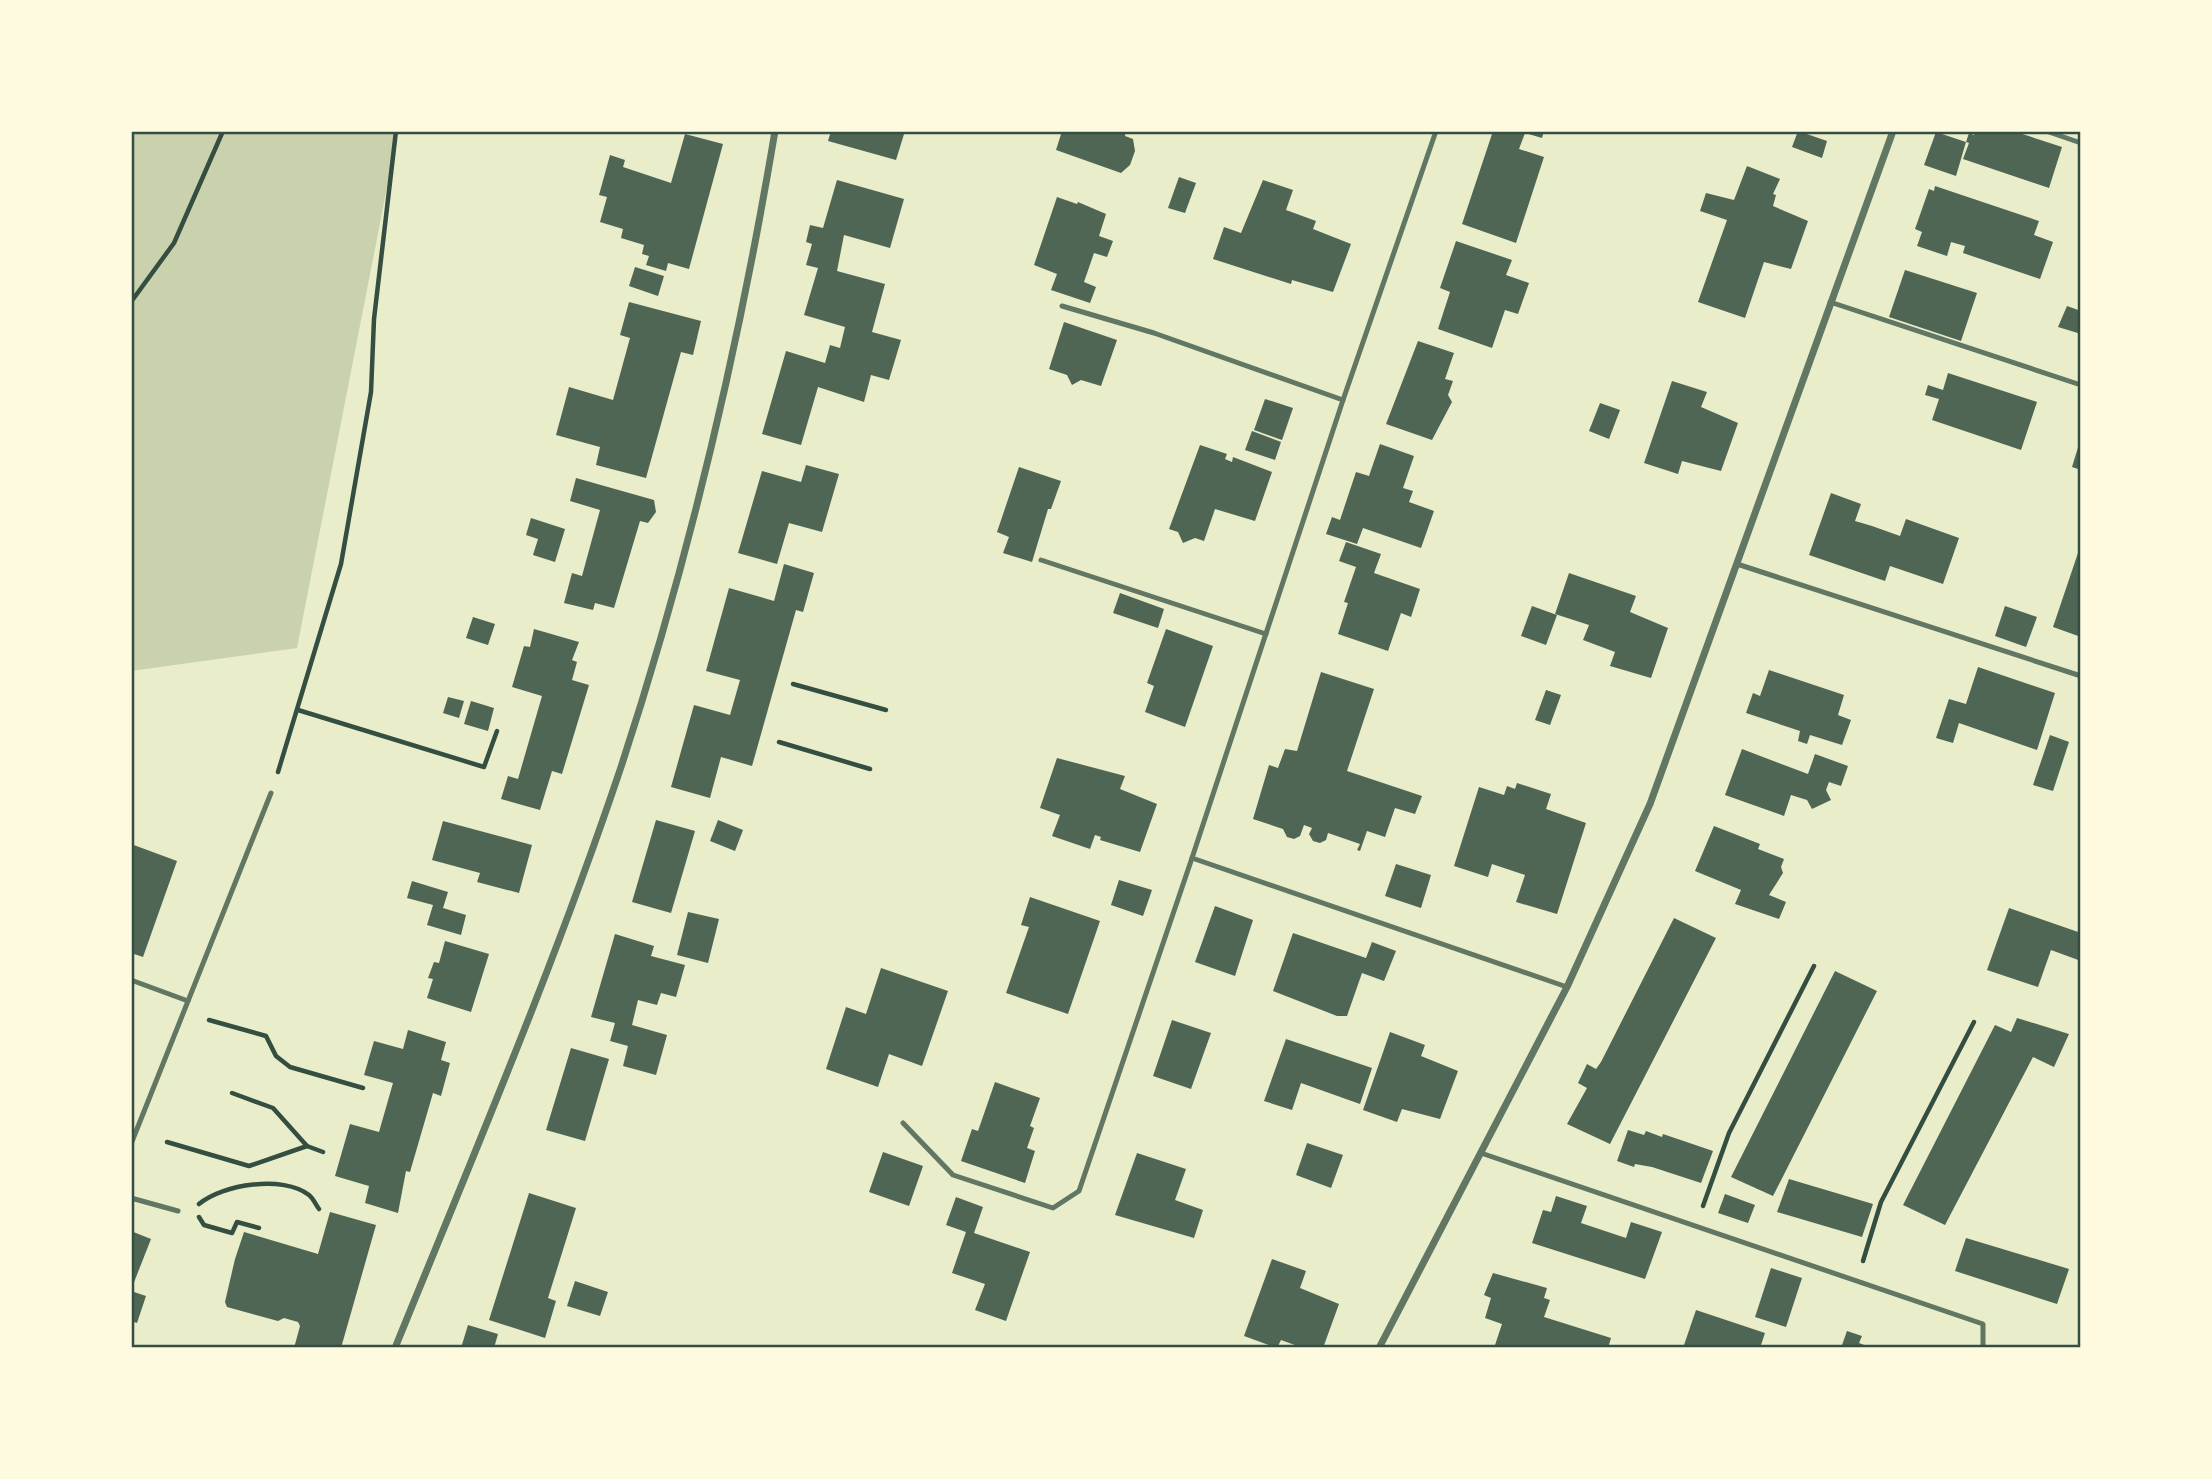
<svg xmlns="http://www.w3.org/2000/svg" width="2212" height="1479" font-family="Cabin,sans-serif">
  <style>
    .green { fill: #cad2ad }
    .building { fill: #4f6655 }
    .lines { fill: none; stroke-linecap: round; stroke-linejoin: round }
    .path { stroke: #344e41; stroke-width: 4.5 }
    .service { stroke: #617663; stroke-width: 5 }
    .minor { stroke: #617663; stroke-width: 7 }
    .neatline { fill: none; stroke: #344e41; stroke-width: 2.5 }
  </style>
  <rect width="100%" height="100%" fill="#e9edc9"/>
  <!-- green -->
  <path class="green" d="M131,131H398L297,648L131,671Z"/>
  <!-- building -->
  <g class="building">
    <path d="M831,131H905L896,160L828,141Z"/>
    <path d="M1062,131H1126L1125,136L1133,139L1135,151L1130,165L1121,173L1056,150Z"/>
    <path d="M1493,131H1544L1542,138L1525,133L1519,149L1544,157L1516,243L1462,224Z"/>
    <path d="M1798,131L1827,141L1822,158L1792,147Z"/>
    <path d="M1975,131H2013L2062,147L2049,188L1963,159L1969,143L1966,142L1956,176L1924,165L1936,132L1966,142L1969,133L1974,135Z"/>
    <path d="M685,134L723,144L689,269L668,263L666,271L646,265L649,256L642,254L644,245L621,238L623,229L600,222L607,197L599,195L610,155L625,160L623,167L671,183Z"/>
    <path d="M1747,166L1780,179L1773,194L1776,195L1773,206L1808,221L1791,269L1764,262L1745,318L1698,302L1727,220L1700,211L1706,193L1734,200Z"/>
    <path d="M1179,177L1196,183L1185,213L1168,208Z"/>
    <path d="M837,180L904,199L890,248L844,235L837,271L885,284L872,332L901,340L889,380L871,375L864,402L818,387L801,445L762,434L786,351L825,363L830,345L840,348L845,327L804,315L818,268L806,265L812,244L806,242L810,225L823,228Z"/>
    <path d="M1263,180L1293,190L1286,210L1316,221L1313,229L1351,244L1333,292L1292,280L1291,284L1213,259L1224,227L1241,233Z"/>
    <path d="M1935,186L2039,221L2034,235L2053,242L2040,279L1963,253L1965,246L1951,242L1947,256L1917,246L1922,232L1915,229L1929,189L1934,191Z"/>
    <path d="M1057,197L1077,204L1078,202L1106,214L1099,236L1113,241L1107,257L1094,253L1084,282L1096,287L1090,303L1051,290L1057,274L1034,265Z"/>
    <path d="M1456,241L1512,260L1506,275L1529,283L1518,314L1505,310L1492,348L1438,329L1450,292L1440,288Z"/>
    <path d="M635,267L664,276L658,296L629,286Z"/>
    <path d="M1905,270L1977,293L1961,341L1889,317Z"/>
    <path d="M629,302L701,321L693,355L681,352L646,478L596,465L600,447L556,435L569,387L613,400L630,338L620,335Z"/>
    <path d="M2067,306L2081,311V334L2058,327Z"/>
    <path d="M1064,322L1117,340L1101,386L1081,380L1072,385L1067,375L1049,369Z"/>
    <path d="M1418,341L1454,353L1445,379L1453,381L1448,395L1452,402L1432,440L1386,424Z"/>
    <path d="M1948,373L2037,402L2021,450L1932,420L1939,399L1925,395L1928,385L1943,390Z"/>
    <path d="M1672,381L1707,392L1701,407L1738,423L1721,471L1682,461L1678,474L1644,463Z"/>
    <path d="M1265,399L1293,408L1282,440L1254,430Z"/>
    <path d="M1600,403L1620,410L1609,439L1589,431Z"/>
    <path d="M1252,431L1281,442L1275,460L1245,450Z"/>
    <path d="M2080,441H2081V470L2072,467Z"/>
    <path d="M1380,444L1414,456L1403,488L1413,491L1409,502L1434,511L1421,548L1363,528L1357,544L1326,534L1332,517L1340,520L1356,472L1369,476Z"/>
    <path d="M1200,445L1227,454L1225,459L1232,462L1233,457L1272,472L1255,521L1215,509L1204,541L1195,538L1183,543L1178,532L1169,529Z"/>
    <path d="M806,465L839,474L822,532L789,523L777,564L738,553L762,471L801,482Z"/>
    <path d="M1019,467L1061,481L1051,509H1048L1032,562L1003,553L1009,537L997,532Z"/>
    <path d="M576,478L654,500L656,512L648,523L640,521L614,608L595,603L593,610L564,603L572,573L582,576L600,510L570,501Z"/>
    <path d="M1831,493L1861,504L1855,521L1872,526L1900,536L1906,519L1959,538L1943,584L1890,566L1885,581L1809,555Z"/>
    <path d="M531,518L565,529L555,562L533,555L538,539L526,535Z"/>
    <path d="M1346,542L1381,554L1374,573L1420,589L1411,617L1401,613L1388,651L1338,634L1348,603L1344,602L1356,567L1339,561Z"/>
    <path d="M2080,547H2081V637L2053,627Z"/>
    <path d="M784,564L814,573L803,612L796,610L752,766L721,757L710,798L671,787L694,705L730,715L740,680L706,671L729,588L774,601Z"/>
    <path d="M1569,573L1636,596L1630,612L1668,628L1651,678L1610,666L1615,652L1583,640L1589,625L1555,614Z"/>
    <path d="M1120,593L1164,609L1158,628L1113,613Z"/>
    <path d="M1532,606L1557,615L1546,645L1521,636Z"/>
    <path d="M2005,606L2037,617L2026,647L1995,636Z"/>
    <path d="M473,617L495,624L488,645L466,638Z"/>
    <path d="M534,629L579,642L572,660L577,662L572,680L589,685L562,774L552,771L540,810L501,799L508,776L518,779L542,696L512,687L524,646L530,647Z"/>
    <path d="M1166,629L1213,646L1185,727L1145,712L1154,686L1147,683Z"/>
    <path d="M1978,667L2055,693L2037,750L1959,723L1953,743L1936,738L1949,699L1966,704Z"/>
    <path d="M1769,670L1844,695L1838,715L1851,720L1842,745L1810,735L1807,744L1798,741L1800,731L1746,713L1753,693L1760,696Z"/>
    <path d="M1321,672L1374,689L1347,771L1422,796L1415,814L1395,808L1385,837L1367,831L1360,851L1357,850L1360,844L1328,833L1326,840L1320,843L1313,841L1309,834L1312,828L1304,825L1300,836L1294,839L1287,837L1283,829L1253,819L1269,765L1278,768L1285,749L1297,751Z"/>
    <path d="M1546,690L1561,695L1550,725L1535,720Z"/>
    <path d="M448,697L464,701L459,718L443,713Z"/>
    <path d="M471,701L494,708L488,731L464,724Z"/>
    <path d="M2050,735L2069,742L2053,791L2033,785Z"/>
    <path d="M1742,749L1808,774L1815,754L1848,766L1841,786L1829,782L1826,790L1831,800L1812,809L1807,800L1791,795L1784,816L1725,795Z"/>
    <path d="M1057,758L1125,776L1120,789L1157,804L1140,852L1100,840L1101,837L1095,835L1090,849L1052,836L1060,815L1040,808Z"/>
    <path d="M1517,783L1551,794L1546,809L1586,823L1557,914L1516,902L1525,875L1492,864L1488,877L1454,866L1479,787L1504,795L1507,786L1515,789Z"/>
    <path d="M656,820L695,831L671,913L632,902Z"/>
    <path d="M718,820L743,830L735,851L710,841Z"/>
    <path d="M443,821L532,845L519,893L477,882L480,873L432,860Z"/>
    <path d="M1714,826L1760,844L1758,849L1784,859L1781,867L1783,873L1769,895L1786,902L1779,919L1735,904L1741,890L1695,871Z"/>
    <path d="M131,844L177,861L143,957L131,953Z"/>
    <path d="M1396,864L1431,875L1421,908L1385,896Z"/>
    <path d="M1119,880L1152,890L1143,916L1111,905Z"/>
    <path d="M412,881L448,892L443,908L466,915L461,935L427,925L433,905L407,898Z"/>
    <path d="M1030,897L1100,921L1068,1014L1006,993L1029,927L1021,925Z"/>
    <path d="M1215,906L1253,920L1235,976L1195,962Z"/>
    <path d="M2009,908L2081,933V961L2051,950L2038,987L1987,970Z"/>
    <path d="M688,912L719,919L708,963L677,955Z"/>
    <path d="M1674,918L1716,938L1610,1144L1567,1124L1587,1088L1578,1083L1587,1064L1596,1069L1601,1062Z"/>
    <path d="M1293,933L1366,958L1372,942L1396,951L1384,981L1362,973L1347,1016H1337L1273,991Z"/>
    <path d="M615,934L654,946L651,956L685,965L676,997L661,993L657,1005L638,1000L632,1025L667,1035L656,1075L623,1066L628,1046L610,1041L615,1023L591,1017Z"/>
    <path d="M445,941L489,954L471,1012L427,998L433,979L428,978L434,962L439,963Z"/>
    <path d="M881,968L948,991L922,1066L889,1054L878,1087L826,1069L846,1007L866,1014Z"/>
    <path d="M1835,971L1877,991L1773,1196L1731,1177Z"/>
    <path d="M2017,1018L2069,1034L2054,1067L2033,1057L1945,1225L1903,1205L1995,1025L2011,1032Z"/>
    <path d="M1172,1020L1211,1033L1191,1089L1153,1076Z"/>
    <path d="M408,1030L446,1042L441,1060L450,1063L441,1096L433,1093L410,1172L406,1171L398,1213L365,1203L369,1186L335,1176L350,1124L379,1132L393,1083L364,1075L374,1041L403,1049Z"/>
    <path d="M1390,1032L1425,1045L1421,1056L1458,1071L1440,1119L1402,1109L1397,1122L1363,1110Z"/>
    <path d="M1286,1039L1372,1068L1360,1104L1301,1083L1292,1110L1264,1101Z"/>
    <path d="M571,1048L609,1059L585,1141L546,1130Z"/>
    <path d="M995,1082L1040,1098L1030,1126L1034,1128L1027,1148L1035,1151L1025,1183L961,1161L972,1129L978,1131Z"/>
    <path d="M1628,1130L1644,1135L1646,1131L1662,1137L1663,1134L1713,1151L1701,1183L1652,1167L1635,1164L1634,1167L1617,1161Z"/>
    <path d="M1307,1143L1343,1155L1331,1188L1296,1175Z"/>
    <path d="M883,1152L923,1166L909,1206L869,1192Z"/>
    <path d="M1137,1153L1186,1169L1175,1200L1203,1210L1194,1238L1115,1215Z"/>
    <path d="M1789,1179L1873,1204L1862,1237L1777,1212Z"/>
    <path d="M529,1193L576,1208L548,1298L556,1301L545,1338L489,1320Z"/>
    <path d="M1725,1194L1755,1205L1748,1223L1718,1213Z"/>
    <path d="M1556,1196L1587,1206L1581,1223L1626,1238L1631,1222L1662,1232L1645,1279L1532,1243L1543,1210L1551,1212Z"/>
    <path d="M956,1197L983,1207L974,1233L1030,1252L1006,1321L975,1310L985,1284L952,1273L966,1232L946,1225Z"/>
    <path d="M330,1212L376,1225L341,1348H294L300,1326L298,1322L284,1318L278,1321L227,1307L225,1302L235,1259L244,1232L318,1254Z"/>
    <path d="M131,1231L151,1239L131,1290Z"/>
    <path d="M1966,1238L2069,1269L2057,1304L1955,1271Z"/>
    <path d="M1272,1259L1306,1271L1300,1288L1339,1304L1323,1348H1303L1281,1340L1277,1348L1244,1336Z"/>
    <path d="M1771,1268L1802,1278L1786,1327L1755,1317Z"/>
    <path d="M1493,1273L1547,1288L1544,1298L1550,1300L1544,1317L1611,1338L1608,1348H1494L1502,1324L1485,1318L1491,1298L1484,1295Z"/>
    <path d="M575,1281L608,1292L600,1316L567,1306Z"/>
    <path d="M131,1291L146,1296L137,1323L131,1321Z"/>
    <path d="M1696,1310L1765,1333L1760,1348H1683Z"/>
    <path d="M468,1325L498,1334L494,1348H461Z"/>
    <path d="M1847,1331L1862,1336L1859,1343L1872,1348H1841Z"/>
  </g>
  <g class="lines">
    <!-- path -->
    <g class="path">
      <path d="M131,302L174,243L223,131"/>
      <path d="M793,684L886,710"/>
      <path d="M298,710L484,767L497,731"/>
      <path d="M779,742L870,769"/>
      <path d="M278,772L341,564L371,392L374,319L396,131"/>
      <path d="M209,1020L266,1036L276,1056L290,1067L363,1088"/>
      <path d="M232,1093L273,1108L307,1146L323,1152"/>
      <path d="M167,1142L249,1166L307,1146"/>
      <path d="M199,1204C223,1184 283,1175 309,1195C313,1198 316,1205 319,1209"/>
      <path d="M1703,1206L1729,1133L1814,966"/>
      <path d="M199,1217L204,1225L232,1233L237,1222L259,1228"/>
      <path d="M1863,1261L1881,1202L1974,1022"/>
    </g>
    <!-- service -->
    <g class="service">
      <path d="M1436,131L1343,400L1192,858L1567,987"/>
      <path d="M2046,131L2081,143"/>
      <path d="M1830,302L2081,385"/>
      <path d="M1062,306L1154,333L1343,400"/>
      <path d="M1041,560L1266,634"/>
      <path d="M1737,564L2081,676"/>
      <path d="M131,980L188,1001"/>
      <path d="M903,1123L953,1175L1053,1208L1079,1191L1192,858"/>
      <path d="M131,1144L271,793"/>
      <path d="M1481,1153L1983,1324V1348"/>
      <path d="M131,1198L178,1211"/>
    </g>
    <!-- minor -->
    <g class="minor">
      <path d="M395,1348C473,1156 555,964 621,767C689,560 739,346 775,131"/>
      <path d="M1379,1348L1567,987L1650,804L1893,131"/>
    </g>
  </g>
  <!-- border -->
  <rect width="2212" height="1479" fill="none" stroke="#fefae0" stroke-width="266"/>
  <rect x="133" y="133" width="1946" height="1213" class="neatline"/>
</svg>
